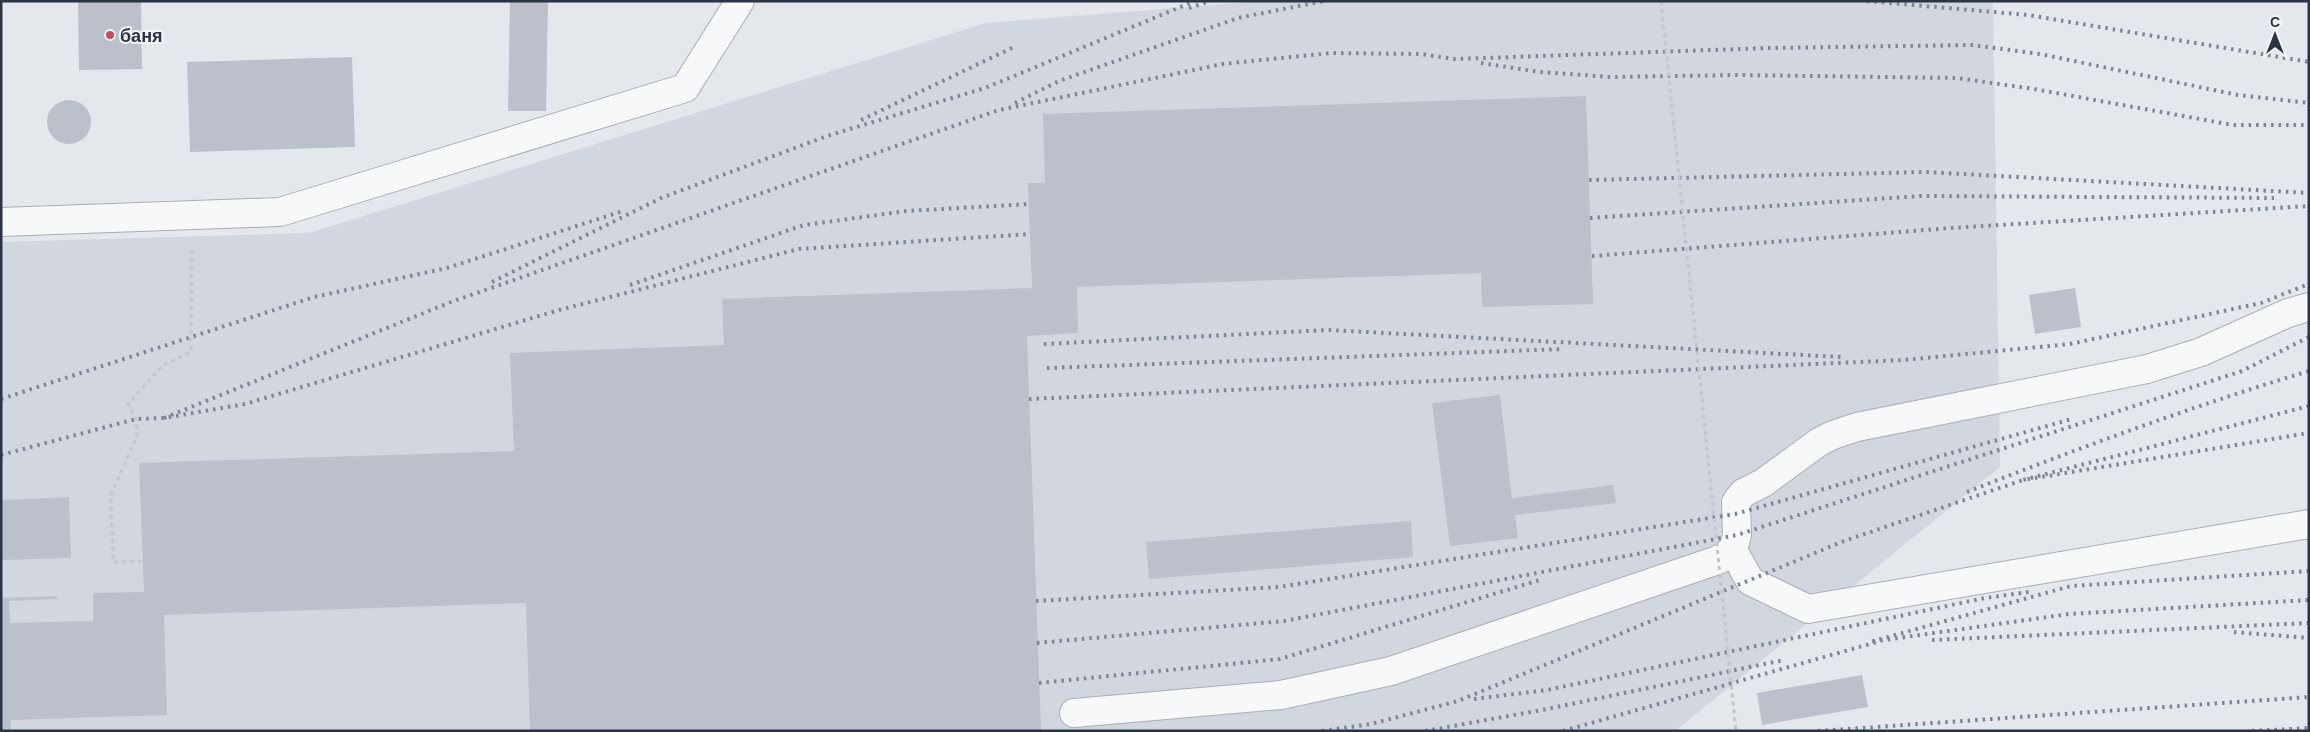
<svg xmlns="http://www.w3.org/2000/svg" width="2310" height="732" font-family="'Work Sans',sans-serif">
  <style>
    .built { fill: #d2d6de }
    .building { fill: #bbc0ca }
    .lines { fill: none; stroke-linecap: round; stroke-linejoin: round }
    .minor-casing { stroke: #a9aeb7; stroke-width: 30 }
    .path { stroke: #c2c5cb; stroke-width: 3; stroke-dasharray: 4 4; stroke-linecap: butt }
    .minor { stroke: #f7f8fa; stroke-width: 28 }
    .rail { stroke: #7d8696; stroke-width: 4; stroke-dasharray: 2.5 5; stroke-linecap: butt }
    .path-bridge { stroke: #c2c5cb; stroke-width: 3; stroke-dasharray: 4 4; stroke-linecap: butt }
    .poi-dot { fill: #d1495b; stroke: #f4f6f9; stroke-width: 2 }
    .labels { text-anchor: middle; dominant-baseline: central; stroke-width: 4; stroke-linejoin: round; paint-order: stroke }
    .poi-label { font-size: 18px; font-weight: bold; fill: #2b3445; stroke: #f4f6f9; text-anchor: start }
  </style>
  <rect width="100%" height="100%" fill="#e4e7ec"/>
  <!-- built -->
  <path class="built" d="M1263,1H1993L2000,467L1675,731H1V242L309,233L986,23Z"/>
  <!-- building -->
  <g class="building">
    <path d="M78,1H141L142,69L79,70Z"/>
    <path d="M510,1H548L546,111H508Z"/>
    <path d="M352,57L355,147L190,152L187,62Z"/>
    <path d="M1586,96L1593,304L1482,307L1481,273L1077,287L1078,333L1027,336L1041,731H530L526,603L164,615L167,715L11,720V731H1V598L57,596V599L9,601L10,623L93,621V593L144,592L139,463L514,451L510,353L724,345L722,299L1032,288L1028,183H1045L1043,114Z"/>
    <circle cx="69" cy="122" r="22"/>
    <path d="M2075,288L2081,327L2035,334L2029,295Z"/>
    <path d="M1500,395L1512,498L1613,485L1616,503L1515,515L1518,538L1450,546L1432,403Z"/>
    <path d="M69,497L71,558L1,560V500Z"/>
    <path d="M1411,521L1413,557L1149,579L1146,542Z"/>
    <path d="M1862,675L1868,707L1762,725L1757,693Z"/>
  </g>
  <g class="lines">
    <!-- minor casing -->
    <g class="minor-casing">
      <g id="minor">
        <path d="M1,222L280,212L685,88L740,1"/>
        <path d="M1733,550L1750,581L1808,609L2309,524"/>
        <path d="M1074,713L1281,695L1391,671L1718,560L1733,550L1737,535L1736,502L1743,493L1763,483L1819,442L1833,435L1857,427L2147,369L2201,352L2288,313L2309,307"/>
      </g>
    </g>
    <!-- path -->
    <path class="path" d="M142,561L113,562L111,495L137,436L136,419L128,404L163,365L191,352L192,246"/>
    <!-- minor -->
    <use href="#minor" class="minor"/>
    <!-- rail -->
    <g class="rail">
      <path d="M1867,1L2028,15L2309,62"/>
      <path d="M1189,8L1211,1"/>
      <path d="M1481,63L1540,72L1611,77L1737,75L1957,78L2034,89L2233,125H2309"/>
      <path d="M1015,103L1059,81L1238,18L1324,1"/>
      <path d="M861,120L1014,47"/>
      <path d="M1589,180L1926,172L2309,193"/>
      <path d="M1590,218L1921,196L2274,198"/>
      <path d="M1592,256L1951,228L2309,206"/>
      <path d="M492,282L661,198L827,136L985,88L1195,1"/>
      <path d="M630,285L804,225L907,211L1029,204"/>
      <path d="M1044,344L1329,330L1841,357"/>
      <path d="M1047,368L1564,349"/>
      <path d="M1,399L314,297L447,268L623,211"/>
      <path d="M1029,399L1904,360L2070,344L2261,303L2309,284"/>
      <path d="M2309,406L2023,480L2309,433"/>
      <path d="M164,418L451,302L999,110L1223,64L1330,53L1420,54L1455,59L1768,48L1972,45L2040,54L2238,95L2309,103"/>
      <path d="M1,455L136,419L164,418L245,404L559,310L799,249L1030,234"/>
      <path d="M1967,492C2079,448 2193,406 2309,371"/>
      <path d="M2309,571L2071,586L1870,642L2069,614L2309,600"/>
      <path d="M1036,601L1279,587L1735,514L2072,419"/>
      <path d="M2234,632L2309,638"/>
      <path d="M1932,640L2309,623"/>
      <path d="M1037,643L1284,621L1737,535L2242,371L2309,337"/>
      <path d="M1039,683L1280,659L1543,579"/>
      <path d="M1474,699L1547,690L1985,598L2029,592"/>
      <path d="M1322,731L1371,724L1458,701L1844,541L2023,480"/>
      <path d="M1425,731L1542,710L1784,660"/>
      <path d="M1563,731L1877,642"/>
      <path d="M1818,731L2309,697"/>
      <path d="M2252,731L2309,728"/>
    </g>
    <!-- path-bridge -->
    <path class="path-bridge" d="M1661,1L1736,731"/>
  </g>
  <!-- markers -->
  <circle class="poi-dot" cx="110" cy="35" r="5"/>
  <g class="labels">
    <!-- poi labels -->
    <g class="poi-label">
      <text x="120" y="35">баня</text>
    </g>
  </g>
  <!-- border -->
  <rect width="2310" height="732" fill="none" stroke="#2b3445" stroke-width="5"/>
  <!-- north arrow -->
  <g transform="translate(2275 35)" stroke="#f4f6f9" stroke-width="4" paint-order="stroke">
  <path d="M0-4L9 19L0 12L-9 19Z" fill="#2b3445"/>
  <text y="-8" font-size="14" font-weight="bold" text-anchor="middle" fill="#2b3445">С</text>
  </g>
</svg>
